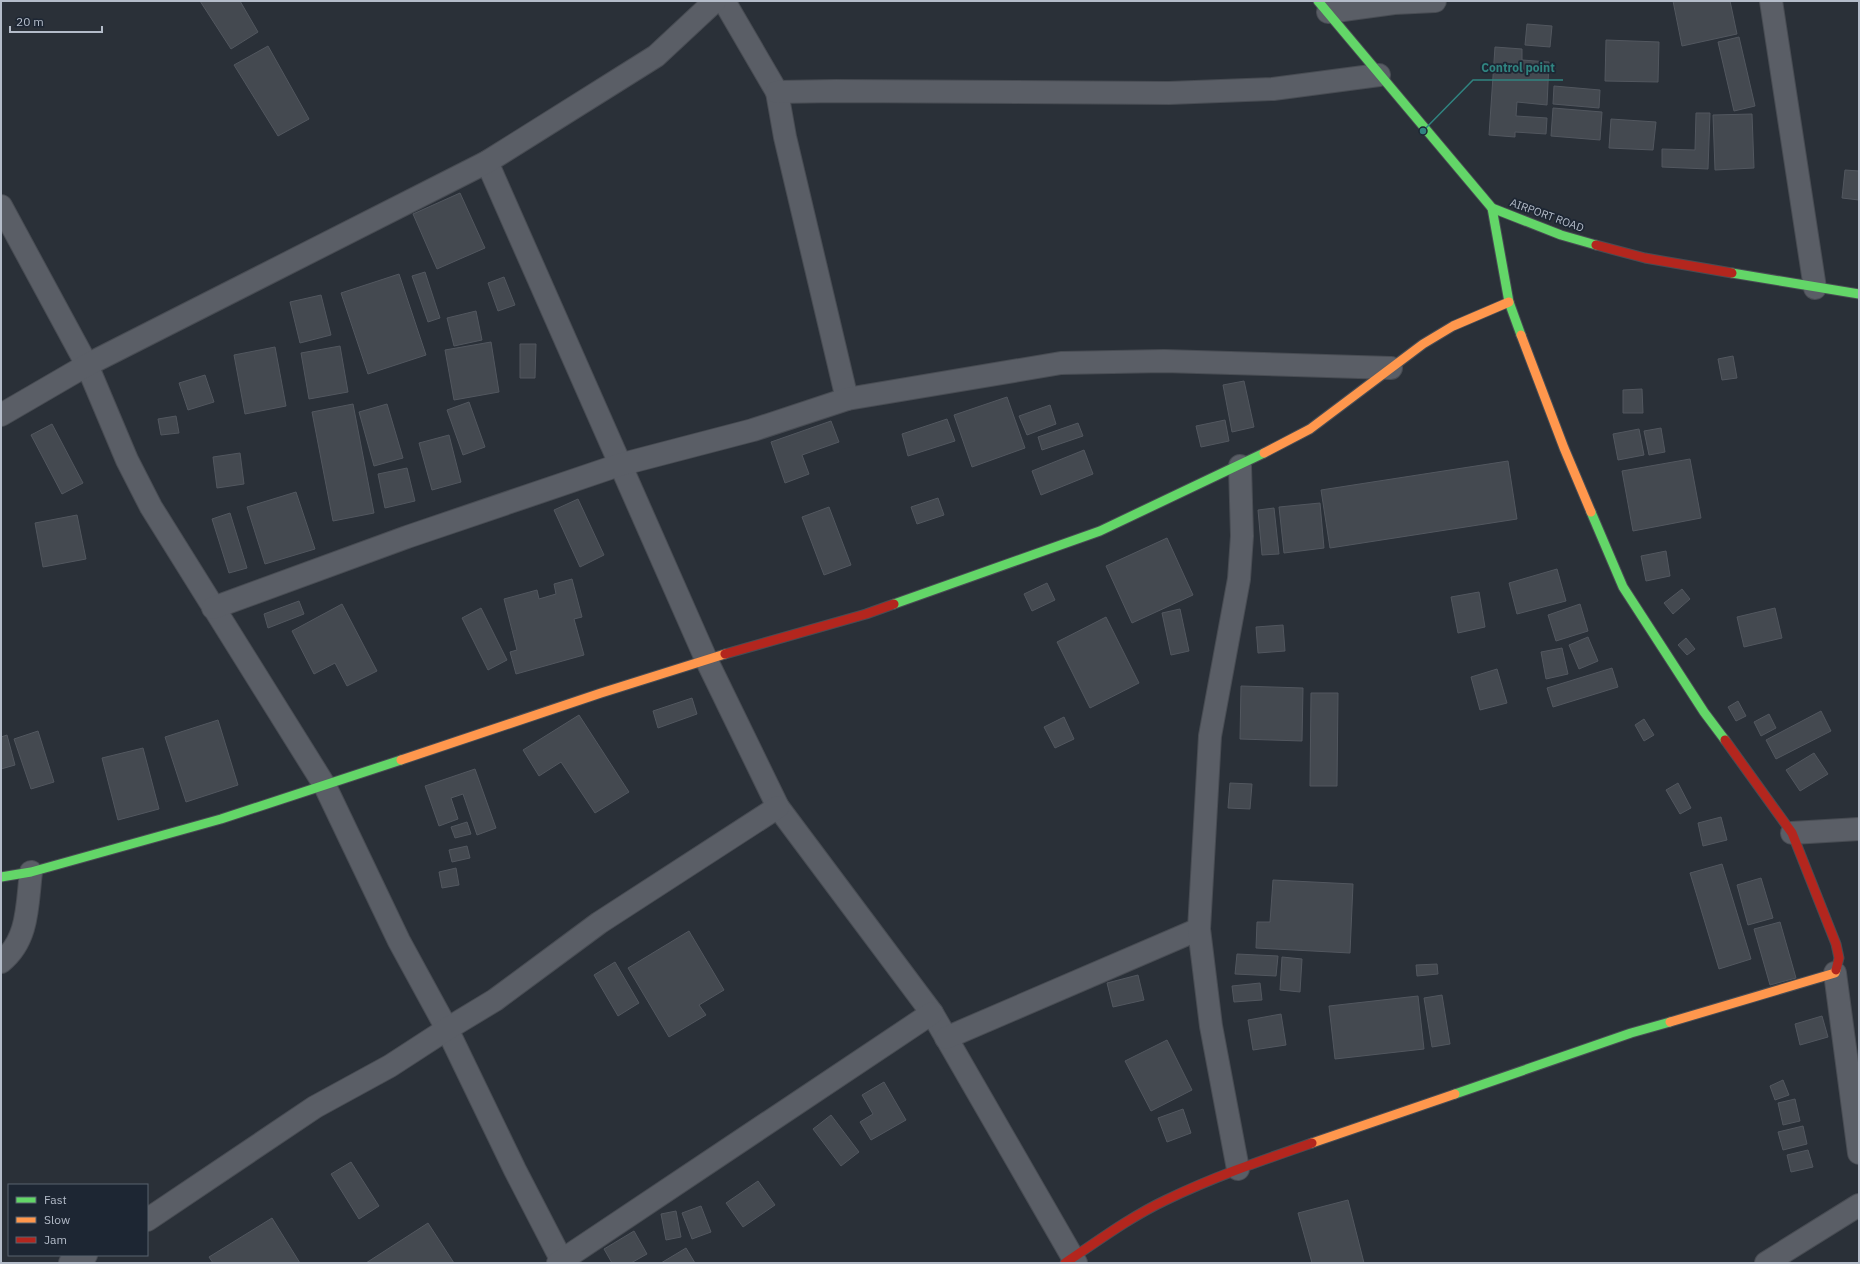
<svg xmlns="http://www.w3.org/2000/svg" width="1860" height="1264" font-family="'IBM Plex Sans',sans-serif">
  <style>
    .building { fill: #444950; stroke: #52575f }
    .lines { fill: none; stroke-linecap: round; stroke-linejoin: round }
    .street-casing { stroke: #484c53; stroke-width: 24 }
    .fast-casing { stroke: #484c53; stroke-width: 11 }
    .slow-casing { stroke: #484c53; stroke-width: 11 }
    .jam-casing { stroke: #484c53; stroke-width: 11 }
    .street { stroke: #5a5e66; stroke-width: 22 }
    .fast { stroke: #63d668; stroke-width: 9 }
    .slow { stroke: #ff974d; stroke-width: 9 }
    .jam { stroke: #b3261e; stroke-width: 9 }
    .labels { text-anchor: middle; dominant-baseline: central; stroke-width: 3.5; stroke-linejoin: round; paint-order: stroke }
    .street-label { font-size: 11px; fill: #b4bcc9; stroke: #1d2633 }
    .leader { fill: none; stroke: #308480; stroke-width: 1.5 }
    .callout-dot { fill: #308480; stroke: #1d2633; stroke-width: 1.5 }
    .callout-label { font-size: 12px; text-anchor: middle; font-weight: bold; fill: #308480; stroke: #1d2633; stroke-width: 3.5; stroke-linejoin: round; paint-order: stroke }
  </style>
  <rect width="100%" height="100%" fill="#2a3038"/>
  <!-- building -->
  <g class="building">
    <path d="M200,1H240L258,32L231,49Z"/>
    <path d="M1673,1H1730L1737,34L1682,46Z"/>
    <path d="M1527,24L1552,26L1550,47L1525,45Z"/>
    <path d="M1739,37L1755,106L1734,111L1718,42Z"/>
    <path d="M1606,40L1659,42L1658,82L1605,81Z"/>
    <path d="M268,46L309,119L278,136L234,65Z"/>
    <path d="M1495,47L1522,49V60L1549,62L1547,105L1517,102L1516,116L1547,118L1546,134L1515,132V137L1489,135Z"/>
    <path d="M1554,86L1600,90L1599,108L1553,104Z"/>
    <path d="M1553,108L1602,112L1600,140L1551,136Z"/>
    <path d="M1696,113H1710L1708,169L1662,167V149L1695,150Z"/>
    <path d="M1752,114L1754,168L1715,170L1713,115Z"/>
    <path d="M1611,119L1656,122L1653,150L1609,148Z"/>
    <path d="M1845,170L1859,171V200L1842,198Z"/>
    <path d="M460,193L485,248L437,269L413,214Z"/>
    <path d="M425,272L440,318L428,322L412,276Z"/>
    <path d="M399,274L426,355L368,374L341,293Z"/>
    <path d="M504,277L515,305L498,311L488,283Z"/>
    <path d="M321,295L331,335L300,343L290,302Z"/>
    <path d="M476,311L482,340L454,346L447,318Z"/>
    <path d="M491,342L499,392L454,400L445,350Z"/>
    <path d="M520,344H536L535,378H520Z"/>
    <path d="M340,346L348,392L309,399L301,353Z"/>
    <path d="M275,347L286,406L245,414L234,355Z"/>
    <path d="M1733,356L1737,378L1722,380L1718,359Z"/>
    <path d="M205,375L214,402L188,410L179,383Z"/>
    <path d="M1244,381L1254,427L1232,432L1223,385Z"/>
    <path d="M1642,389L1643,413H1623V390Z"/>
    <path d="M1007,397L1025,448L972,467L954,415Z"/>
    <path d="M469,402L485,447L463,455L447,410Z"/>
    <path d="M353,404L374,513L333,521L312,412Z"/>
    <path d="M387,404L403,458L374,466L359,412Z"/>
    <path d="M1050,405L1056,424L1027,435L1019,416Z"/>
    <path d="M176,416L179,433L161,435L158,419Z"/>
    <path d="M947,419L955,441L908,456L902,434Z"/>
    <path d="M1225,420L1229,441L1201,447L1196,426Z"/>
    <path d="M831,421L839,442L802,455L809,474L785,483L771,442Z"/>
    <path d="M1078,423L1083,436L1042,450L1038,437Z"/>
    <path d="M52,424L83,483L62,494L31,435Z"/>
    <path d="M1661,428L1665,452L1649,455L1644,431Z"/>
    <path d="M1639,429L1644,455L1618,460L1613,434Z"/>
    <path d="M449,435L461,482L432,490L419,443Z"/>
    <path d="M1084,450L1093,474L1041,495L1032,471Z"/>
    <path d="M240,453L244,484L217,488L213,457Z"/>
    <path d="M1690,459L1701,518L1633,531L1622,471Z"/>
    <path d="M1508,461L1517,519L1330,548L1321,490Z"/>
    <path d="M407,468L415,501L385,508L378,474Z"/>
    <path d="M296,492L315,549L265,564L247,507Z"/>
    <path d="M938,498L944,515L917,524L911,507Z"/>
    <path d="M578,499L604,555L580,567L554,510Z"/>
    <path d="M1320,503L1324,548L1284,553L1279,507Z"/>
    <path d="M829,507L851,565L824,575L802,517Z"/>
    <path d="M1274,508L1279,554L1262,555L1258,510Z"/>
    <path d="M230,513L247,568L229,573L212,519Z"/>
    <path d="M77,515L86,559L43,567L35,523Z"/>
    <path d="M1167,538L1193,595L1132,623L1106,566Z"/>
    <path d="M1666,551L1670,576L1646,581L1641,556Z"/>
    <path d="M1557,569L1566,601L1517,614L1509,583Z"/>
    <path d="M572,579L582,617L574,619L584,655L516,674L510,652L517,650L504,599L537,590L539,599L556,594L554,584Z"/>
    <path d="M1047,583L1055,600L1032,611L1024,594Z"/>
    <path d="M1682,589L1690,599L1673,614L1664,603Z"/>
    <path d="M1479,592L1485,627L1458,633L1451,597Z"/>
    <path d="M299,601L304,614L268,628L264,614Z"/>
    <path d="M342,604L377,671L347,686L335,663L314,674L292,631Z"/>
    <path d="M1580,604L1588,631L1556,641L1548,615Z"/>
    <path d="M481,608L507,660L488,670L462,618Z"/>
    <path d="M1775,608L1782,638L1744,647L1737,617Z"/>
    <path d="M1180,609L1189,651L1171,655L1162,613Z"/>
    <path d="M1106,617L1139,683L1090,708L1057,642Z"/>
    <path d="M1283,625L1285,651L1258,653L1256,627Z"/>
    <path d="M1588,637L1598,661L1579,669L1569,645Z"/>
    <path d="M1686,638L1695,649L1687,655L1678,645Z"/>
    <path d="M1562,648L1568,674L1546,679L1541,652Z"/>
    <path d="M1612,668L1618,687L1553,707L1547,688Z"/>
    <path d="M1497,669L1507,703L1480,710L1471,677Z"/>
    <path d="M1241,686L1303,688L1302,741L1240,739Z"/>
    <path d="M1311,693H1338L1337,786H1310Z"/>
    <path d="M692,698L697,714L658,728L653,711Z"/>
    <path d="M1738,701L1746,716L1736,721L1728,707Z"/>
    <path d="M1821,711L1831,731L1776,759L1766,740Z"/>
    <path d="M1769,714L1776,728L1761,736L1754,722Z"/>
    <path d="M579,715L629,792L595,813L561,762L539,776L523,750Z"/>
    <path d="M1064,717L1074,739L1055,748L1044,727Z"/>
    <path d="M1644,719L1654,735L1644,741L1635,725Z"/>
    <path d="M218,720L238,785L186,802L165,737Z"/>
    <path d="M38,731L54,782L31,789L14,739Z"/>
    <path d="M7,735L15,765L1,769V737Z"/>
    <path d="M143,748L159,809L118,820L102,758Z"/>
    <path d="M1814,753L1828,774L1800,791L1786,770Z"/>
    <path d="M475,769L496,828L477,835L463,794L451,798L458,819L439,826L425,786Z"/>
    <path d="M1230,783L1252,784L1250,809L1228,808Z"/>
    <path d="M1678,783L1691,808L1680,814L1666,790Z"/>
    <path d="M1721,817L1727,840L1703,846L1698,823Z"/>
    <path d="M467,822L471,834L455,838L451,827Z"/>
    <path d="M467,846L470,858L452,862L449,850Z"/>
    <path d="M1722,864L1751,959L1719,969L1690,873Z"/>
    <path d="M456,868L459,885L442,888L439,872Z"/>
    <path d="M1761,878L1773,918L1748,925L1737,885Z"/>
    <path d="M1273,880L1353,884L1350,953L1256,948L1257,922H1270Z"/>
    <path d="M1780,922L1796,978L1770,985L1754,929Z"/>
    <path d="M689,931L724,990L699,1005L706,1015L669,1037L628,968Z"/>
    <path d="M1237,954L1278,956L1276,976L1235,974Z"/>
    <path d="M1282,957L1302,959L1300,992L1280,990Z"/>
    <path d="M615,962L639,1003L618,1016L594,975Z"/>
    <path d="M1437,964L1438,974L1417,976L1416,965Z"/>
    <path d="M1138,975L1144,1000L1113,1007L1107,983Z"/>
    <path d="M1260,983L1262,1000L1234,1002L1232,986Z"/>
    <path d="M1442,995L1450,1044L1432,1047L1424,998Z"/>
    <path d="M1418,996L1424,1049L1335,1059L1329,1006Z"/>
    <path d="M1281,1014L1286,1045L1253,1050L1248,1020Z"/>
    <path d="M1822,1016L1828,1037L1800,1045L1795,1024Z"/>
    <path d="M1167,1040L1192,1090L1151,1111L1125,1061Z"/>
    <path d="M1783,1080L1789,1095L1775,1100L1770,1086Z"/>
    <path d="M884,1082L906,1120L871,1140L860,1122L873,1114L862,1095Z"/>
    <path d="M1795,1099L1800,1121L1783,1125L1778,1103Z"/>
    <path d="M1183,1109L1191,1133L1167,1142L1158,1118Z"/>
    <path d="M831,1115L859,1152L841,1166L813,1129Z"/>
    <path d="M1803,1126L1807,1144L1783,1150L1778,1132Z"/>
    <path d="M1808,1150L1813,1167L1791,1172L1787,1155Z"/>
    <path d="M351,1162L379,1206L359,1219L331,1174Z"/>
    <path d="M758,1181L775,1205L743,1227L726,1203Z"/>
    <path d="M1348,1200L1364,1263H1312L1298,1213Z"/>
    <path d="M701,1206L711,1232L692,1239L682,1213Z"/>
    <path d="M676,1211L681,1237L666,1240L661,1214Z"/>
    <path d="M272,1218L300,1263H213L209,1257Z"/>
    <path d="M428,1223L454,1263H366Z"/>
    <path d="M634,1231L647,1254L631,1263H612L604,1249Z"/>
    <path d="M686,1248L695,1263H661Z"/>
  </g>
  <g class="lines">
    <!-- street casing -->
    <g class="street-casing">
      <g id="street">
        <path d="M724,1L777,92L785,137L847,399"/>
        <path d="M1771,1L1815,288"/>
        <path d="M1328,12L1394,3L1435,1"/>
        <path d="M777,92L836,91L1169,93L1273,89L1379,75"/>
        <path d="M487,162L706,659L778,807L932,1013L1076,1263"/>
        <path d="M1,206L87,365L127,460L151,507L325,786L399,941L447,1029L515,1170L563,1263"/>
        <path d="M1,415L87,365L487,162L656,56L715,1"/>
        <path d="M213,608L407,537L619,465L753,430L847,399L1061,363L1164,361L1391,368"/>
        <path d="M1792,833L1859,829"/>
        <path d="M1,962C29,940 27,904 31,872"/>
        <path d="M1835,973L1859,1153"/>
        <path d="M946,1038L1199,929"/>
        <path d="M1238,1169L1211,1026L1199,929L1210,736L1239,579L1242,536L1240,466"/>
        <path d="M147,1220L315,1107L390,1066L447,1029L495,1000L599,923L778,807"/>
        <path d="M70,1263L86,1255"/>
        <path d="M558,1263L932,1013"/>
        <path d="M1766,1263L1859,1205"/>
      </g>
    </g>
    <!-- fast casing -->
    <g class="fast-casing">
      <g id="fast">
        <path d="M1318,1L1492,208L1561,235L1596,245"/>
        <path d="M1492,208L1509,302L1521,335"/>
        <path d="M1732,273L1859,294"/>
        <path d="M1591,512L1623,587L1704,712L1725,740"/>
        <path d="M894,604L1100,531L1264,453"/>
        <path d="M1,877L31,872L221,819L401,760"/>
        <path d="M1455,1094L1631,1033L1670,1022"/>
      </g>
    </g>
    <!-- slow casing -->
    <g class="slow-casing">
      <g id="slow">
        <path d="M1521,335L1564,448L1591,512"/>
        <path d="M1264,453L1310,429L1423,344L1453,326L1509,302"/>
        <path d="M401,760L601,693L725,654"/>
        <path d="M1670,1022L1835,973L1836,970"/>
        <path d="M1312,1143L1455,1094"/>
      </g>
    </g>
    <!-- jam casing -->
    <g class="jam-casing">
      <g id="jam">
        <path d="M1596,245L1645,258L1732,273"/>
        <path d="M725,654L866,614L894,604"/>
        <path d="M1725,740L1792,833L1836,944L1839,958L1836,970"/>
        <path d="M1065,1263C1098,1241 1130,1217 1166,1200C1213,1177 1263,1160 1312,1143"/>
      </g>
    </g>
    <!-- street -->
    <use href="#street" class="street"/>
    <!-- fast -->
    <use href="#fast" class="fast"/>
    <!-- slow -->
    <use href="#slow" class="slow"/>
    <!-- jam -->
    <use href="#jam" class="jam"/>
  </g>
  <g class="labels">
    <!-- street labels -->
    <g class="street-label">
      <text transform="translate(1547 215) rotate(20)">AIRPORT ROAD</text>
    </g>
  </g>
  <!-- callouts -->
  <path class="leader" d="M1423 131L1473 80H1563"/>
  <circle class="callout-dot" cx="1423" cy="131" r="4"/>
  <g class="callout-label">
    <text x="1518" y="72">Control point</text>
  </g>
  <!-- border -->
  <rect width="1860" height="1264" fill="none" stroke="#b4bcc9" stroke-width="4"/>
  <!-- legend -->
  <rect x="8" y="1184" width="140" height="72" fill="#1d2633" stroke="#59626f"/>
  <rect x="16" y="1197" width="20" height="6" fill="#63d668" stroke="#59626f"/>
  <text x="44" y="1204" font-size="12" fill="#b4bcc9">Fast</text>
  <rect x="16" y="1217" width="20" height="6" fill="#ff974d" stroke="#59626f"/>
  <text x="44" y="1224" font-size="12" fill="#b4bcc9">Slow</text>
  <rect x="16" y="1237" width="20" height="6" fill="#b3261e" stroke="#59626f"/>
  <text x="44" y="1244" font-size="12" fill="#b4bcc9">Jam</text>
  <!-- scale -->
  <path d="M10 26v6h92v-6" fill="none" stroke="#b4bcc9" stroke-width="2"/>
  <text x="16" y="26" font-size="12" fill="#b4bcc9" stroke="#1d2633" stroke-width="3" paint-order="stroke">20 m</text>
</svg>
